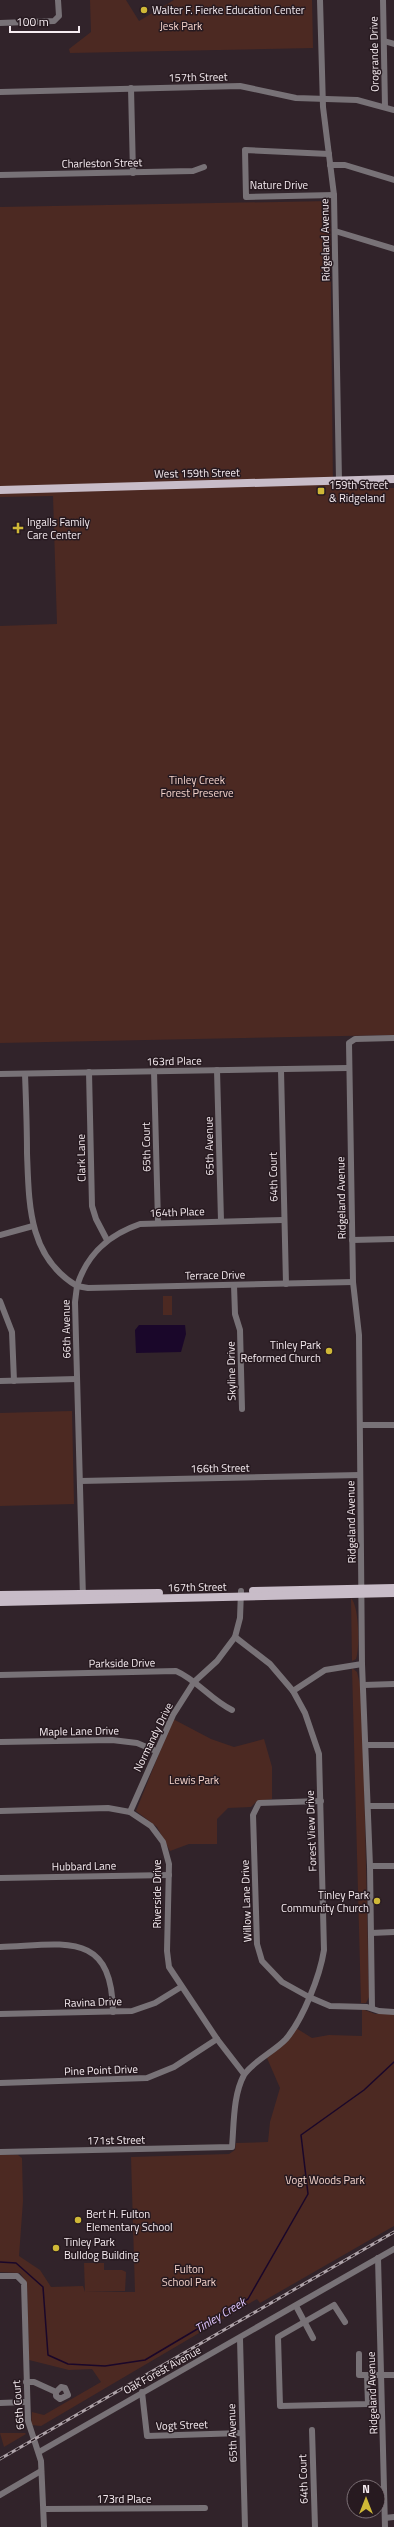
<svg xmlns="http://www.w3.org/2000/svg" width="394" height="2527" font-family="'Titillium Web',sans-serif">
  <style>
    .green { fill: #4c2922 }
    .water { fill: #1a072a }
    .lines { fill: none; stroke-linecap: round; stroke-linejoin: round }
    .stream { stroke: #1a072a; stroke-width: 1.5 }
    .minor { stroke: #787277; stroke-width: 6 }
    .major { stroke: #c8bcc8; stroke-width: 8 }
    .rail-casing { stroke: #aea3a9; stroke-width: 3 }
    .rail { stroke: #271a20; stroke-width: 1.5; stroke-dasharray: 4.5; stroke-linecap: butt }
    .poi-dot { fill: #cfb837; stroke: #271a20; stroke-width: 1.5 }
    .labels { text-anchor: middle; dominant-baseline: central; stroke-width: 3; stroke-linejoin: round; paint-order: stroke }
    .poi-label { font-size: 11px; fill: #f6ecf1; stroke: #271a20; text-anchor: start }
    .park-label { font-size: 11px; fill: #f4d3cb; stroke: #271a20 }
    .street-label { font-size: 11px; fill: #f6ecf1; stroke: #271a20 }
    .water-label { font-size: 12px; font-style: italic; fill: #dfc6fd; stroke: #271a20 }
  </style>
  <rect width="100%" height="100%" fill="#31232a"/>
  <!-- green -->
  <g class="green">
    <path d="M90,0H126L139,21L174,0H312L313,48L70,53L69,49L91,32Z"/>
    <path d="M330,201L333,488H394V1035L0,1043V626L57,624L53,496L0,497V207Z"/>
    <rect x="163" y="1296" width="9" height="19"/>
    <path d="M72,1411L74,1504L0,1506V1413Z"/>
    <path d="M351,1598C359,1606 360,1648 356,1659L352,1661Z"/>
    <path d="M352,1668L357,1672L362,1693L369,1997L366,2003H361Z"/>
    <path d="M173,1719L211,1739L234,1747L264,1739L272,1767V1799L257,1801L251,1807L228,1808L217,1819V1844H189L170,1851L157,1827L136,1811Z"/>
    <path d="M362,2009L375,2014H394V2226L260,2303L257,2299L41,2426L31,2425L32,2412L44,2415L101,2382L92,2369L69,2370L29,2360L27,2283L20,2273L0,2272V2155H18L22,2158L23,2201L19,2256L40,2270L51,2287L83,2286L85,2292L84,2263H104V2270H122L126,2272L125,2291L85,2292H135L131,2157L229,2154L235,2150L236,2143L268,2142L270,2122L280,2088L267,2058L281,2047L296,2028L312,2038L329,2035L362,2036Z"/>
    <path d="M0,2433H25L26,2434L4,2447Z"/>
  </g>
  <!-- water -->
  <path class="water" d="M139,1325H185L186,1334L181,1352L136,1353L135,1330Z"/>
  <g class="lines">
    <!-- stream -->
    <path class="stream" d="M0,2262L16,2263L43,2287L48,2355L68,2364L105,2366L145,2360L248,2299L308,2194L301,2135L364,2090L394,2062"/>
    <!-- minor -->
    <g class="minor">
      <path d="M320,0L323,107L334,195L339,481"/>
      <path d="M383,0L385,107"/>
      <path d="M0,23L54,21L59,16L58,0"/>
      <path d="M384,41L394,44"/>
      <path d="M131,88L133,173"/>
      <path d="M0,92L240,86L296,98L357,100L394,110"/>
      <path d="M329,154L245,150L246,197L334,195"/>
      <path d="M330,165H345L394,180"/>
      <path d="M0,175L193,171L204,167"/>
      <path d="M335,231L394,249"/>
      <path d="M217,1070L221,1221"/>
      <path d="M281,1070L286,1284"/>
      <path d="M154,1071L158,1222"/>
      <path d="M89,1072L92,1206L96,1219L107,1240"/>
      <path d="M0,1074L348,1068"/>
      <path d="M25,1074C26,1100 27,1127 27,1153C29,1204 28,1257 77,1286L75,1302L83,1598"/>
      <path d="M283,1220L140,1224C108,1235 87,1254 77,1286L88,1288L353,1282"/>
      <path d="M0,1235L33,1226"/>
      <path d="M352,1240L394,1239"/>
      <path d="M234,1285L235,1314L240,1330L242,1409"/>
      <path d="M0,1301L12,1332L14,1381"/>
      <path d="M0,1381L77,1379"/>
      <path d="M361,1425H394"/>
      <path d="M80,1481L360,1475"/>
      <path d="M0,1675L176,1671C197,1680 211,1700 232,1710"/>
      <path d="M364,1685L394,1684"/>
      <path d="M293,1691L325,1670L362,1664"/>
      <path d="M0,1742L112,1740L137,1743L156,1751"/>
      <path d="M366,1745H394"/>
      <path d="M321,1801L259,1803L253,1815L257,1944L262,1961L282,1982L309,1997L330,2006L367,2007L379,2011L394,2012"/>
      <path d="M368,1806H394"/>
      <path d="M0,1811L108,1808L130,1812L151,1826L163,1842L169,1864L167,1951L169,1967L217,2039L244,2074"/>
      <path d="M130,1812L173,1715L194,1682L217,1661L235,1637L240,1618L241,1591"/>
      <path d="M370,1866H394"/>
      <path d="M0,1878L169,1875"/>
      <path d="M371,1933L394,1932"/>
      <path d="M0,1947C63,1945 112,1929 113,2012"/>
      <path d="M372,2008L370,1866L362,1664L359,1335L353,1282L349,1043L355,1039L394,1038"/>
      <path d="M0,2014L132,2011L155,2003L181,1987"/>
      <path d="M0,2083L147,2078L174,2067L217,2039"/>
      <path d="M0,2152L232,2147C234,2124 233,2095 244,2075C252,2062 275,2051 286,2039C303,2019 320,1976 324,1950L319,1754L305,1713L293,1691L270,1664L235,1637"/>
      <path d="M378,2258L385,2527"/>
      <path d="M0,2276H17L24,2283L28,2421L41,2461L44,2527"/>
      <path d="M296,2306L313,2338"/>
      <path d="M345,2322L334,2305L278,2337L280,2406L368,2404L367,2375H394"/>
      <path d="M240,2339L245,2527"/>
      <path d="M359,2354V2375H367"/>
      <path d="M26,2382H34L56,2392L61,2387L65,2388L68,2395L60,2399L56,2396V2392"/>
      <path d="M142,2392L147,2436L242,2433"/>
      <path d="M0,2403L26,2402"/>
      <path d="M312,2430L315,2527"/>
      <path d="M39,2452L394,2249"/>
      <path d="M0,2495L41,2471"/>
      <path d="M44,2509L205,2508"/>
      <path d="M385,2518L394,2517"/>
    </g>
    <!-- major -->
    <g class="major">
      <path d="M0,490L394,479"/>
      <path d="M253,1591L394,1588"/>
      <path d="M0,1595L159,1593"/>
      <path d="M0,1602L394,1593"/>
    </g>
    <!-- rail casing -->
    <g class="rail-casing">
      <path id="rail" d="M0,2459L394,2232"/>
    </g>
    <!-- rail -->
    <use href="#rail" class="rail"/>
  </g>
  <!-- markers -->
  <g class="poi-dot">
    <circle cx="144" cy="10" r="4"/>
    <rect x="317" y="487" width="8" height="8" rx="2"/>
    <path d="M16 522h4v4h4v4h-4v4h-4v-4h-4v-4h4z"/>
    <circle cx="329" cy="1351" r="4"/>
    <circle cx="377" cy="1901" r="4"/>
    <circle cx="78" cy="2220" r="4"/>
    <circle cx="56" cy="2248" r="4"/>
  </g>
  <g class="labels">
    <!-- poi labels -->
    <g class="poi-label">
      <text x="152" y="10">Walter F. Fierke Education Center</text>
      <text x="329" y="485">159th Street<tspan x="329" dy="13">&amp; Ridgeland</tspan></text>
      <text x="27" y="522">Ingalls Family<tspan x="27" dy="13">Care Center</tspan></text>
      <text x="321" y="1345" text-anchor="end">Tinley Park<tspan x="321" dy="13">Reformed Church</tspan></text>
      <text x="369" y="1895" text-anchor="end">Tinley Park<tspan x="369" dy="13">Community Church</tspan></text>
      <text x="86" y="2214">Bert H. Fulton<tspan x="86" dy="13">Elementary School</tspan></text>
      <text x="64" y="2242">Tinley Park<tspan x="64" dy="13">Bulldog Building</tspan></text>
    </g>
    <!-- park labels -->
    <g class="park-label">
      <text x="181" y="26">Jesk Park</text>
      <text x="197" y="780">Tinley Creek<tspan x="197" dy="13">Forest Preserve</tspan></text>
      <text x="194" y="1780">Lewis Park</text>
      <text x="325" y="2180">Vogt Woods Park</text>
      <text x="189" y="2269">Fulton<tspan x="189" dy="13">School Park</tspan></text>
    </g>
    <!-- street labels -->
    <g class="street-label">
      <text transform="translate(374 54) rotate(-91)">Orogrande Drive</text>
      <text transform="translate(198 77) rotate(-1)">157th Street</text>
      <text transform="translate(102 163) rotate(-1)">Charleston Street</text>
      <text x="279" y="185">Nature Drive</text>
      <text transform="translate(325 240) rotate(-91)">Ridgeland Avenue</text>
      <text transform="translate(197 473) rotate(-1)">West 159th Street</text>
      <text transform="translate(174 1061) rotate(-1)">163rd Place</text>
      <text transform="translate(209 1146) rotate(-91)">65th Avenue</text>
      <text transform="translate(146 1147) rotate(-91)">65th Court</text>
      <text transform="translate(81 1158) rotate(-91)">Clark Lane</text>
      <text transform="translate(273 1177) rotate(-91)">64th Court</text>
      <text transform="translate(341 1198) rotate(-91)">Ridgeland Avenue</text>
      <text transform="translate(177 1212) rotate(-2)">164th Place</text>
      <text transform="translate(215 1275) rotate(-1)">Terrace Drive</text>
      <text transform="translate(66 1329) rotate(-91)">66th Avenue</text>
      <text transform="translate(231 1371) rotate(-91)">Skyline Drive</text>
      <text transform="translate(220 1468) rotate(-1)">166th Street</text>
      <text transform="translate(351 1522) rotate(-91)">Ridgeland Avenue</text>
      <text transform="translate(197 1587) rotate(-1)">167th Street</text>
      <text transform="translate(122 1663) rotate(-1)">Parkside Drive</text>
      <text transform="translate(79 1731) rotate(-1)">Maple Lane Drive</text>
      <text transform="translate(153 1737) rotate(-64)">Normandy Drive</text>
      <text transform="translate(311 1831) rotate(-92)">Forest View Drive</text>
      <text transform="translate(84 1866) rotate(-1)">Hubbard Lane</text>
      <text transform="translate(157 1894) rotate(-90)">Riverside Drive</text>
      <text transform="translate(246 1901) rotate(-92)">Willow Lane Drive</text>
      <text transform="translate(93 2002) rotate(-2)">Ravina Drive</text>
      <text transform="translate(101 2070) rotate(-2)">Pine Point Drive</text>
      <text transform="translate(116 2140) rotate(-1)">171st Street</text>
      <text transform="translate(162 2370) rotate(-29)">Oak Forest Avenue</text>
      <text transform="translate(372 2393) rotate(-92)">Ridgeland Avenue</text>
      <text transform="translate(18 2405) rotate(-95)">66th Court</text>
      <text transform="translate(182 2425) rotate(-2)">Vogt Street</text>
      <text transform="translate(232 2433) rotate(-92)">65th Avenue</text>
      <text transform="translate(303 2479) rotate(-92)">64th Court</text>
      <text x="124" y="2499">173rd Place</text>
    </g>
    <!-- water labels -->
    <g class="water-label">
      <text transform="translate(220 2315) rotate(-31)">Tinley Creek</text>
    </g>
  </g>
  <!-- north arrow -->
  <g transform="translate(366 2499)"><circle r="19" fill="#271a20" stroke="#7a6e74"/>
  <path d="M0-3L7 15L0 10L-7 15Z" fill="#cfb837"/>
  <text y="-6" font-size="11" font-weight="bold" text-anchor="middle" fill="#f6ecf1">N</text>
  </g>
  <!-- scale -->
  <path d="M10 26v6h69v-6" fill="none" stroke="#f6ecf1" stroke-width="2"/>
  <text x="16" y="26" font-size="12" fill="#f6ecf1" stroke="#271a20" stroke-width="3" paint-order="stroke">100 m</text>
</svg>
